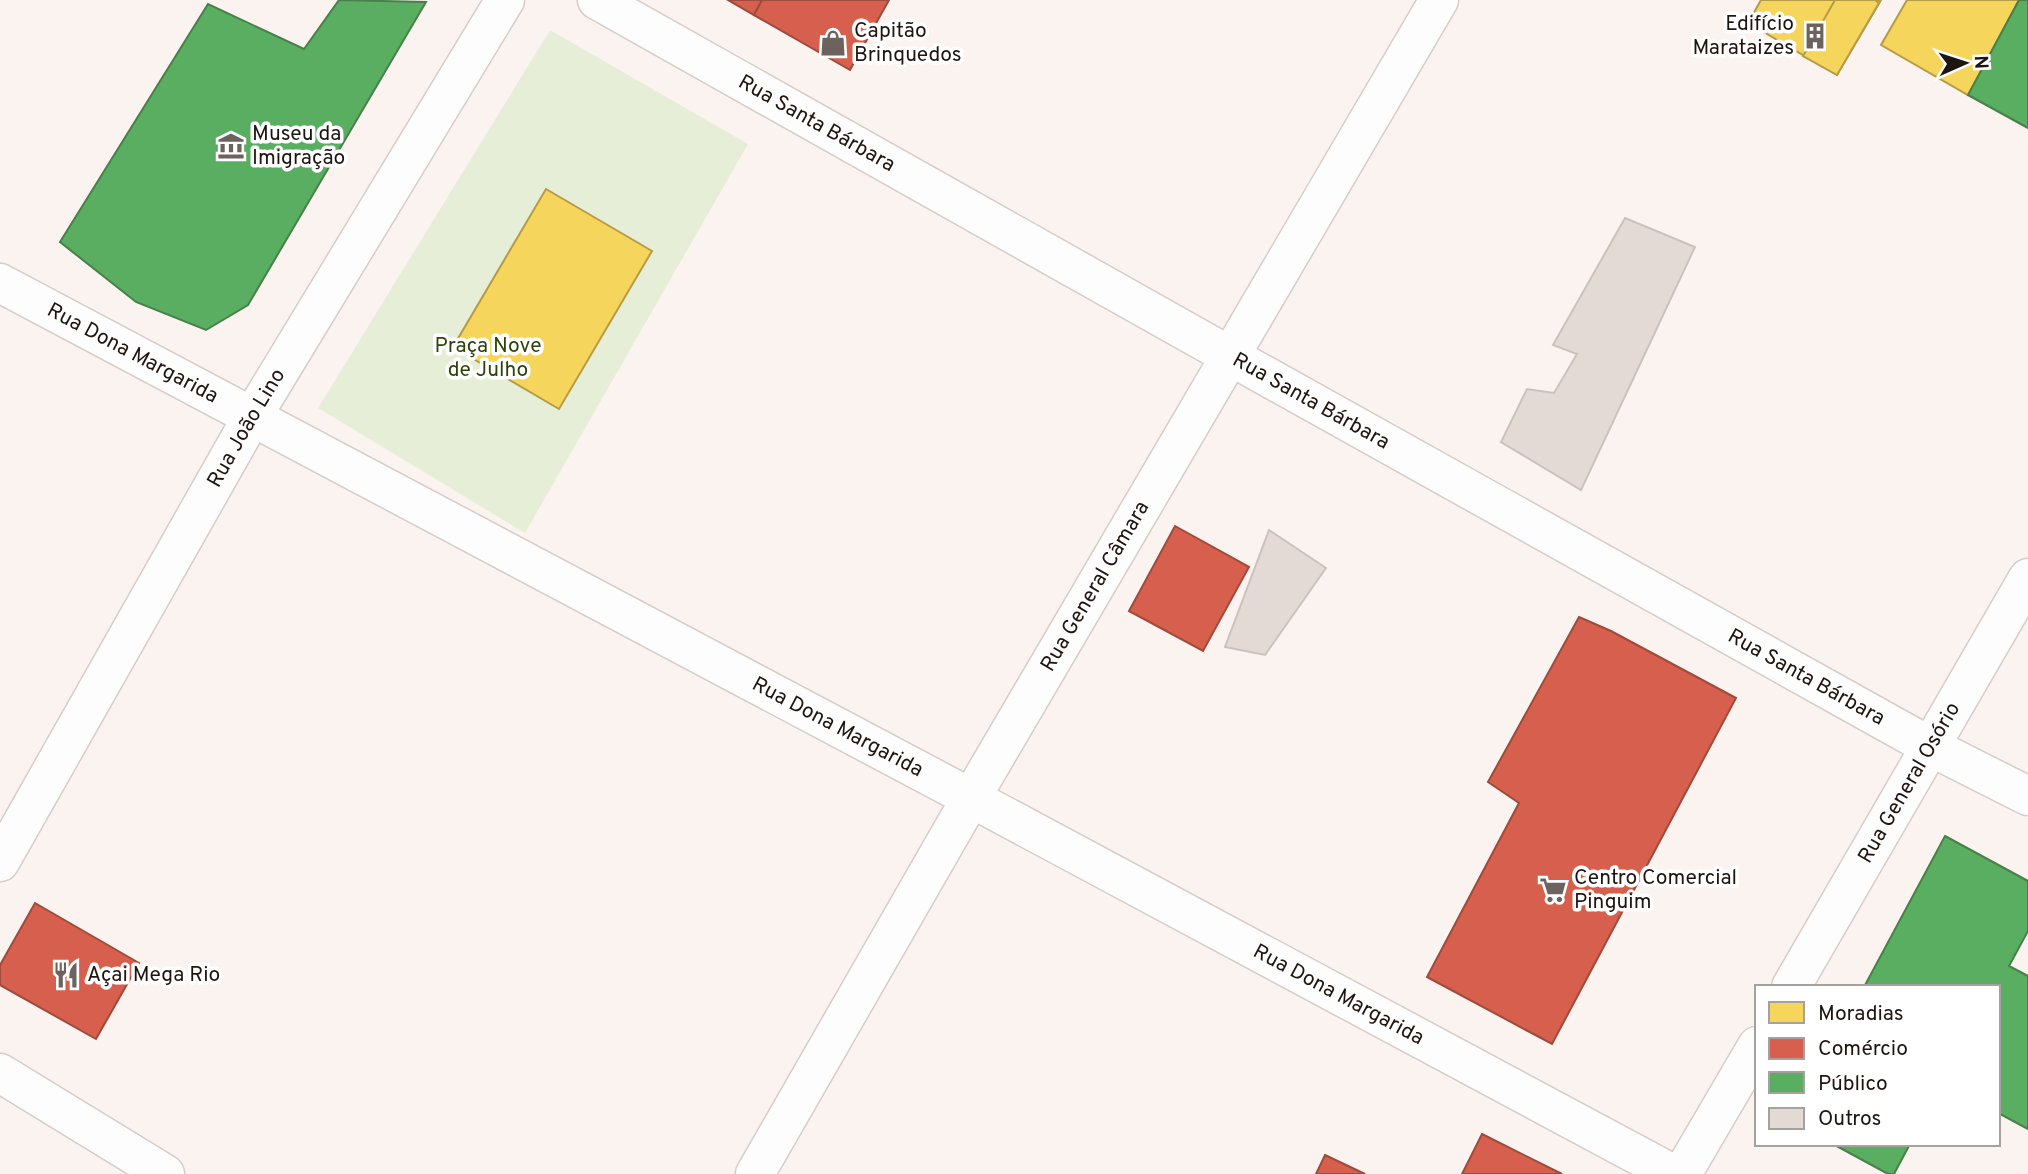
<svg xmlns="http://www.w3.org/2000/svg" width="2028" height="1174" font-family="Overpass,sans-serif">
  <style>
    .green { fill: #e7eed7 }
    .homes { fill: #f6d55c; stroke: #b69b45; stroke-width: 2 }
    .shops { fill: #d6604d; stroke: #9f4a3b; stroke-width: 2 }
    .public { fill: #5aae61; stroke: #488049; stroke-width: 2 }
    .building { fill: #e3d9d5; stroke: #cbc2bd; stroke-width: 2 }
    .lines { fill: none; stroke-linecap: round; stroke-linejoin: round }
    .street-casing { stroke: #d6cdc9; stroke-width: 41 }
    .primary-casing { stroke: #d6cdc9; stroke-width: 41 }
    .street { stroke: #fefdfd; stroke-width: 38 }
    .primary { stroke: #fefdfd; stroke-width: 38 }
    .labels { text-anchor: middle; dominant-baseline: central; stroke-width: 7; stroke-linejoin: round; paint-order: stroke }
    .poi-label { font-size: 21px; fill: #1f1510; stroke: #fff; text-anchor: start }
    .street-label { font-size: 21px; fill: #1f1510; stroke: #fff }
    .park-label { font-size: 21px; fill: #2d4409; stroke: #fff }
  </style>
  <rect width="100%" height="100%" fill="#fbf3f0"/>
  <!-- green -->
  <path class="green" d="M550,30L748,144L525,533L318,408Z"/>
  <!-- homes -->
  <g class="homes">
    <path d="M1761,0H1881L1837,75L1748,23Z"/>
    <path d="M1835,0H1875L1879,3L1837,75L1803,56Z"/>
    <path d="M1907,0H2019L1968,95L1881,45Z"/>
    <path d="M546,189L652,251L559,409L453,347Z"/>
  </g>
  <!-- shops -->
  <g class="shops">
    <path d="M728,0H762L754,15Z"/>
    <path d="M762,0H889L850,70L754,15Z"/>
    <path d="M1175,526L1249,567L1203,651L1129,611Z"/>
    <path d="M1579,617L1611,631L1736,698L1552,1044L1427,977L1519,803L1488,782Z"/>
    <path d="M35,903L139,963L96,1039L0,985V965Z"/>
    <path d="M1482,1134L1562,1174H1462Z"/>
    <path d="M1325,1155L1365,1174H1316Z"/>
  </g>
  <!-- public -->
  <g class="public">
    <path d="M339,0L426,2L248,305L206,330L136,302L60,242L208,4L304,49Z"/>
    <path d="M2019,0H2028V128L1968,95Z"/>
    <path d="M1945,836L2028,881V931L2009,966L2028,976V1129L1998,1113V987H1864Z"/>
    <path d="M1833,1144H1910L1894,1174H1888Z"/>
  </g>
  <!-- building -->
  <g class="building">
    <path d="M1625,218L1695,247L1581,490L1501,442L1527,389L1554,393L1577,354L1553,345Z"/>
    <path d="M1269,530L1326,568L1265,655L1225,647Z"/>
  </g>
  <g class="lines">
    <!-- street casing -->
    <g class="street-casing">
      <g id="street">
        <path id="s1" d="M597,0L1230,356L1931,747L2028,796"/>
        <path id="s2" d="M0,283L971,798L1673,1174"/>
        <path id="s3" d="M1791,987L2028,578"/>
        <path id="s4" d="M755,1174L971,798L1439,0"/>
        <path d="M1682,1174L1757,1046"/>
      </g>
    </g>
    <!-- primary casing -->
    <g class="primary-casing">
      <g id="primary">
        <path id="s5" d="M0,862L252,417L505,0"/>
        <path d="M0,1073L165,1174"/>
      </g>
    </g>
    <!-- street -->
    <use href="#street" class="street"/>
    <!-- primary -->
    <use href="#primary" class="primary"/>
  </g>
  <!-- icons -->
  <defs>
    <g id="building-bare" transform="scale(2.1)"><path d="M-4-6H4V6H1V3H-1V6H-4ZM-2.5-4.3h1.7v1.8h-1.7ZM.8-4.3h1.7v1.8H.8ZM-2.5-1h1.7V.8h-1.7ZM.8-1h1.7V.8H.8Z" fill="#6c635e" stroke="#fff" stroke-width="2.5" paint-order="stroke"/></g>
    <g id="shop-bare" transform="scale(2.1)"><path d="M-5-2.5h2.3a2.7 3.5 0 0 1 5.4 0H5L5.5 6h-11ZM-1.5-2.5h3a1.5 2.3 0 0 0-3 0Z" fill="#6c635e" stroke="#fff" stroke-width="2.5" paint-order="stroke"/></g>
    <g id="museum-bare" transform="scale(2.1)"><path d="M0-6L6-3V-2H-6V-3ZM-5-1h2V3h-2ZM-1-1h2V3h-2ZM3-1h2V3H3ZM-6 4H6V6H-6Z" fill="#6c635e" stroke="#fff" stroke-width="2.5" paint-order="stroke"/></g>
    <g id="supermarket-bare" transform="scale(2.1)"><path d="M-6-5.5h2.5l.6 2H6L4.5 2H-2.5L-4.4-4H-6ZM-1.5 3.2a1.3 1.3 0 1 0 .1 0ZM3 3.2a1.3 1.3 0 1 0 .1 0Z" fill="#6c635e" stroke="#fff" stroke-width="2.5" paint-order="stroke"/></g>
    <g id="restaurant-bare" transform="scale(2.1)"><path d="M-5-6h1v4h1v-4h1v4h1v-4h1v5L-1.5 .5V6h-2V.5L-5-1ZM5-6V6H3V1.5H1.5Q1.5-4 5-6Z" fill="#6c635e" stroke="#fff" stroke-width="2.5" paint-order="stroke"/></g>
  </defs>
  <g fill-rule="evenodd">
    <use href="#building-bare" x="1815" y="36"/>
    <use href="#shop-bare" x="833" y="43"/>
    <use href="#museum-bare" x="231" y="146"/>
    <use href="#supermarket-bare" x="1553" y="890"/>
    <use href="#restaurant-bare" x="66" y="975"/>
  </g>
  <g class="labels">
    <!-- poi labels -->
    <g class="poi-label">
      <text x="1794" y="24" text-anchor="end">Edifício<tspan x="1794" dy="24">Marataizes</tspan></text>
      <text x="854" y="31">Capitão<tspan x="854" dy="24">Brinquedos</tspan></text>
      <text x="252" y="134">Museu da<tspan x="252" dy="24">Imigração</tspan></text>
      <text x="1574" y="878">Centro Comercial<tspan x="1574" dy="24">Pinguim</tspan></text>
      <text x="87" y="975">Açai Mega Rio</text>
    </g>
    <!-- street labels -->
    <g class="street-label">
      <text stroke="none"><textPath href="#s1" startOffset="252">Rua Santa Bárbara</textPath></text>
      <text stroke="none"><textPath href="#s2" startOffset="150">Rua Dona Margarida</textPath></text>
      <text stroke="none"><textPath href="#s1" startOffset="819">Rua Santa Bárbara</textPath></text>
      <text stroke="none"><textPath href="#s5" startOffset="499">Rua João Lino</textPath></text>
      <text stroke="none"><textPath href="#s4" startOffset="679">Rua General Câmara</textPath></text>
      <text stroke="none"><textPath href="#s1" startOffset="1386">Rua Santa Bárbara</textPath></text>
      <text stroke="none"><textPath href="#s2" startOffset="948">Rua Dona Margarida</textPath></text>
      <text stroke="none"><textPath href="#s3" startOffset="236">Rua General Osório</textPath></text>
      <text stroke="none"><textPath href="#s2" startOffset="1516">Rua Dona Margarida</textPath></text>
    </g>
    <!-- park labels -->
    <g class="park-label">
      <text x="488" y="346">Praça Nove<tspan x="488" dy="24">de Julho</tspan></text>
    </g>
  </g>
  <!-- legend -->
  <rect x="1755" y="985" width="245" height="161" fill="#ffffff" stroke="#a5a19f" stroke-width="2"/>
  <rect x="1769" y="1002" width="35" height="21" fill="#f6d55c" stroke="#a5a19f" stroke-width="2"/>
  <text x="1818" y="1020" font-size="21" fill="#1f1510">Moradias</text>
  <rect x="1769" y="1038" width="35" height="21" fill="#d6604d" stroke="#a5a19f" stroke-width="2"/>
  <text x="1818" y="1055" font-size="21" fill="#1f1510">Comércio</text>
  <rect x="1769" y="1072" width="35" height="21" fill="#5aae61" stroke="#a5a19f" stroke-width="2"/>
  <text x="1818" y="1090" font-size="21" fill="#1f1510">Público</text>
  <rect x="1769" y="1108" width="35" height="21" fill="#e3d9d5" stroke="#a5a19f" stroke-width="2"/>
  <text x="1818" y="1125" font-size="21" fill="#1f1510">Outros</text>
  <!-- north arrow -->
  <g transform="translate(1965 63) rotate(87)" stroke="#ffffff" stroke-width="5" paint-order="stroke">
  <path d="M0-5L12 26L0 18L-12 26Z" fill="#1f1510"/>
  <text y="-10" font-size="19" font-weight="bold" text-anchor="middle" fill="#1f1510">N</text>
  </g>
</svg>
